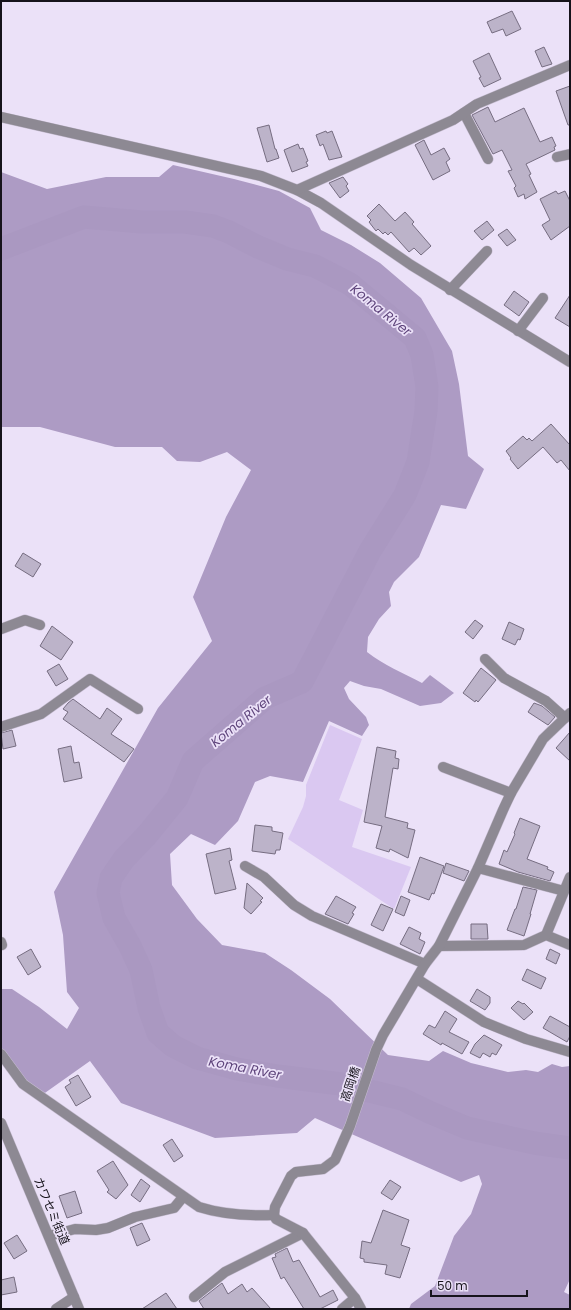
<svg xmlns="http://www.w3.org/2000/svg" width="571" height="1310" font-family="Poppins,'Noto Sans JP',sans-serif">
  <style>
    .green { fill: #dac8f1 }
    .forest { fill: #ad9bc4 }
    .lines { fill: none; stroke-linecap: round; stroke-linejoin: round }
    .river { stroke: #aa98c1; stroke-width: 23 }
    .building { fill: #bcb3c9; stroke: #766d81 }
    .minor-casing { stroke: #c5bcd0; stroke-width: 11 }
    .minor { stroke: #8d8993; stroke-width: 10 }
    .labels { text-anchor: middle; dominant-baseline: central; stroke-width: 3.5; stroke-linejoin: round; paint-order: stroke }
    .street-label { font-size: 12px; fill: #16131b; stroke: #ebe1f8 }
    .water-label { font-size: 13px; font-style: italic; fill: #5e447b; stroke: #ebe1f8 }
  </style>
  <rect width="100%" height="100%" fill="#ebe1f8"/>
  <!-- green -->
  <path class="green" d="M330,725L362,739L339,800L363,810L352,847L411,867L394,909L288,839L303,807L306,796V785Z"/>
  <!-- forest -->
  <path class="forest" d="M173,165L234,179L279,191L310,208L321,230L351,245L380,263L421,298L452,351L459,384L468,456L484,469L466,509L441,505L419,557L394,582L389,592L391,606L379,619L368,637L367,652C384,665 403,673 422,683L430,675L454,693L441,703L420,706L381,689L364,686L350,681L344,688L349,699L366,717L369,725L362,736L329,721L303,782L270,776L255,782L238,821L215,845L191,834L170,854L172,885L197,919L222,945L265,953L291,970L330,999L388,1055L429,1061L443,1051L471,1063L508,1072L526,1070L538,1072L552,1064L562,1067L570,1066V1279L564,1292L570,1295V1309H409L411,1304L435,1286L454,1236L471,1214L482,1184L479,1175L461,1182L315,1118L297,1133L215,1138L121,1103L90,1061L42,1095L25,1082L1,1052V989H12L39,1007L67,1029L79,1008L67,992L63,935L54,892L158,708L212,641L193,597L226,517L251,470L227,452L200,462L177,461L162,447H115L40,427H1V172L47,189L106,177H159Z"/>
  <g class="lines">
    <!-- river -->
    <path class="river" d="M1,249L84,217L142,222H185L213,226L229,232L258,247L287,259L315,266L350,284L415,338L422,355L427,387L426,411L418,462L405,495L370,551L302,682L265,698L193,761L177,798L147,835L124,859L111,878L108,893L114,918L130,946L141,970L149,1008L158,1033L173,1046L197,1058L237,1069L277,1076L341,1084L402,1099L429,1112L467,1128L534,1143L570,1148"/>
  </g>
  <!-- building -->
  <g class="building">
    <path d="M512,11L521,29L506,36L503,29L492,33L487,22Z"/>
    <path d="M544,47L552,64L542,67L535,51Z"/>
    <path d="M489,53L501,79L484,87L479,78L481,77L473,61Z"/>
    <path d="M570,86V125H568L556,91Z"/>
    <path d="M488,107L495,122L524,108L540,142L552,137L556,146L554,147L555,150L526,164L531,174L529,175L537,192L525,199L524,194L518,197L514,188L516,186L508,171L512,170L502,150L493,154L472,115Z"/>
    <path d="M269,125L275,149H276L279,158L267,162L257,128Z"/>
    <path d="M326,131L327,133L332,131L342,157L329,160L323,144L320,146L316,135Z"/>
    <path d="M424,140L431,155L444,148L450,159L446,162L450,171L433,180L415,145Z"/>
    <path d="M298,144L300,149L303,148L308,161L306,162L308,166L292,172L284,150Z"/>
    <path d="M343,177L348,184L346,186L349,191L340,198L329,183Z"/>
    <path d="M556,191L558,194L565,191L570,201V226L551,240L542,225L550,220L540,199Z"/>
    <path d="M379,204L395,221L405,212L414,222L412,224L431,246L421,255L414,248L409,252L391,232L388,235L385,232L383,234L378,229L376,231L369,222L371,220L367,216Z"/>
    <path d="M487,221L494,230L482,240L474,231Z"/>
    <path d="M507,229L516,240L507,246L498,235Z"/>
    <path d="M514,291L529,302L519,316L504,305Z"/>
    <path d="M570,295V327L555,318Z"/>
    <path d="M551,424L570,445V471L561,460L557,463L543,447L518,469L510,459L511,458L506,451L523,436L527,440L529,438L532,441Z"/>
    <path d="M23,553L41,564L33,577L15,566Z"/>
    <path d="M475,620L483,626L473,639L465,632Z"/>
    <path d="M509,622L524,629L520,640L518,639L515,645L502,639Z"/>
    <path d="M52,626L73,642L61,660L40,646Z"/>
    <path d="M59,664L68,679L56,686L47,671Z"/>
    <path d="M481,668L496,680L478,702L476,700L475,702L463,693Z"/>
    <path d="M73,699L100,719L107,708L122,719L111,734L134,749L124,762L63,719L68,712L63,709L68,703Z"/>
    <path d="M534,703L542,706L555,717L548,725L528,712Z"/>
    <path d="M12,730L16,746L3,749L1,733Z"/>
    <path d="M570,732V761L556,748Z"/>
    <path d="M71,746L74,763L79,762L82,778L64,782L58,749Z"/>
    <path d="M377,747L396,751L395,758L399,759L398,769L393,768L385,817L408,823L407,828L415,830L408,858L390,849L389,852L376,848L382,826L364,822Z"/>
    <path d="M520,818L540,826L527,859L548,867L547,869L554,872L550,881L518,872L499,864L504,850L507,852L515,834L514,833Z"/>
    <path d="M255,825L272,827V831L283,833L280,850H276L275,854L252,851Z"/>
    <path d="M230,848L232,860L229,861L236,889L215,894L206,854Z"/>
    <path d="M420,857L444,866L434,894L432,893L429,900L408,892Z"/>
    <path d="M446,863L469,871L464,881L443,873Z"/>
    <path d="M247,883L263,898L260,901L262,902L251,914L244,908Z"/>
    <path d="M523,887L537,890L530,914H531L524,936L507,930L515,909H516Z"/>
    <path d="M336,896L356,907L352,913L354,914L348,924L325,914Z"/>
    <path d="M401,896L410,900L404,916L395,912Z"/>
    <path d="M381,904L393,909L383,931L371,925Z"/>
    <path d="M471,924H487L488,939H471Z"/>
    <path d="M409,927L421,933L419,939L425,942L420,954L400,944Z"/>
    <path d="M31,949L41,967L28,975L17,957Z"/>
    <path d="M550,949L560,954L556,964L546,959Z"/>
    <path d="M527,969L546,978L541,989L522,980Z"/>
    <path d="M477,989L490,997V1003L485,1010L470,1001Z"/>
    <path d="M518,1001L523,1004L524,1003L533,1012L524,1020L511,1008Z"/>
    <path d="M445,1011L457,1019L449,1032L469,1042L462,1054L442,1043L441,1045L423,1034L429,1025L435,1028Z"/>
    <path d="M550,1016L570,1027V1036L567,1042L543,1028Z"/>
    <path d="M484,1035L502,1045L496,1055L492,1053L490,1057L483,1053L480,1058L470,1053L475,1044Z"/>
    <path d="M78,1075L91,1097L76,1106L65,1087L71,1083L69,1080Z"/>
    <path d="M172,1139L183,1156L174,1162L163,1145Z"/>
    <path d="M113,1161L128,1185L116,1199L107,1192L109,1190L97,1171Z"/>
    <path d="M141,1179L150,1186L140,1202L131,1195Z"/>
    <path d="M390,1180L401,1187L392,1200L381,1193Z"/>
    <path d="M75,1191L82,1213L67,1218L59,1196Z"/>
    <path d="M383,1210L409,1220L401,1245L410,1248L400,1278L385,1274L387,1265L364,1262V1259L360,1258L362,1241L371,1243Z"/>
    <path d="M142,1223L150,1240L137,1246L130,1228Z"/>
    <path d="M17,1235L27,1251L14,1259L4,1243Z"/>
    <path d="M287,1248L293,1262L299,1260L320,1297L333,1290L338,1300L320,1309H304L284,1277L281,1279L272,1258L276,1257L275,1254Z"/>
    <path d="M14,1277L17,1292L1,1295V1280Z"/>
    <path d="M222,1283L228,1294L242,1284L247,1292L252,1288L271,1309H204L199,1301Z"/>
    <path d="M166,1293L177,1309H142Z"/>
  </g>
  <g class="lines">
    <!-- minor casing -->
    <g class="minor-casing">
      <g id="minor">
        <path d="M464,113L488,159"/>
        <path d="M1,117L261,176L297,190L321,203L411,265L570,362"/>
        <path d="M557,157L570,154"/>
        <path d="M297,190L453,120L477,104L570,65"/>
        <path d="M450,290L487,251"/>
        <path d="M518,331L543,298"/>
        <path d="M1,629L25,620L40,625"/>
        <path d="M485,659L504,678L546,701L565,718"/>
        <path d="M1,727L41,714L90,679L138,709"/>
        <path d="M443,767L511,793"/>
        <path d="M245,866L264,877L294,905L312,916L425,964"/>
        <path d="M478,868L564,891"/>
        <path d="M546,935L570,945"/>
        <path d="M1,942L2,945"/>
        <path d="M439,946L524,945L546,935L570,877"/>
        <path d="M417,979L484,1022L526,1039L570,1052"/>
        <path d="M1,1054L23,1084L199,1207C224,1215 248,1216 274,1215"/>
        <path d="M1,1123L79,1309"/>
        <path d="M49,1236L75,1229L96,1230L108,1228L135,1217L174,1208L183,1197"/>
        <path d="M194,1297L225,1272L303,1233"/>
        <path d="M56,1309L74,1297"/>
        <path d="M342,1309L355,1298"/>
        <path d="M361,1309L355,1298L303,1233L276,1219L274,1215L275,1207L291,1176L296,1172L323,1169L335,1160L350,1126L376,1050L383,1035L425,964L439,946L478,868L503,810L511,793L543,739L570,713"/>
      </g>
    </g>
    <!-- minor -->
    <use href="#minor" class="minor"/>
  </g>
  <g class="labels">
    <!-- street labels -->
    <g class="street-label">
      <text transform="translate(350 1084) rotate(-71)">高岡橋</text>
      <text transform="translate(52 1211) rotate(67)">カワセミ街道</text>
    </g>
    <!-- water labels -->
    <g class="water-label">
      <text transform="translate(381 310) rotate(39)">Koma River</text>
      <text transform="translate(241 721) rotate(-39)">Koma River</text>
      <text transform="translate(245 1068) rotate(11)">Koma River</text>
    </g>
  </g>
  <!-- border -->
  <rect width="571" height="1310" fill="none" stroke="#16131b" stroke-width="4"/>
  <!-- scale -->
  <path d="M431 1290v6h96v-6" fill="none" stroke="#16131b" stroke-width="2"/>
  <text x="437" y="1290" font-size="12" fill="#16131b" stroke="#ebe1f8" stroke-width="3" paint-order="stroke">50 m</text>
</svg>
